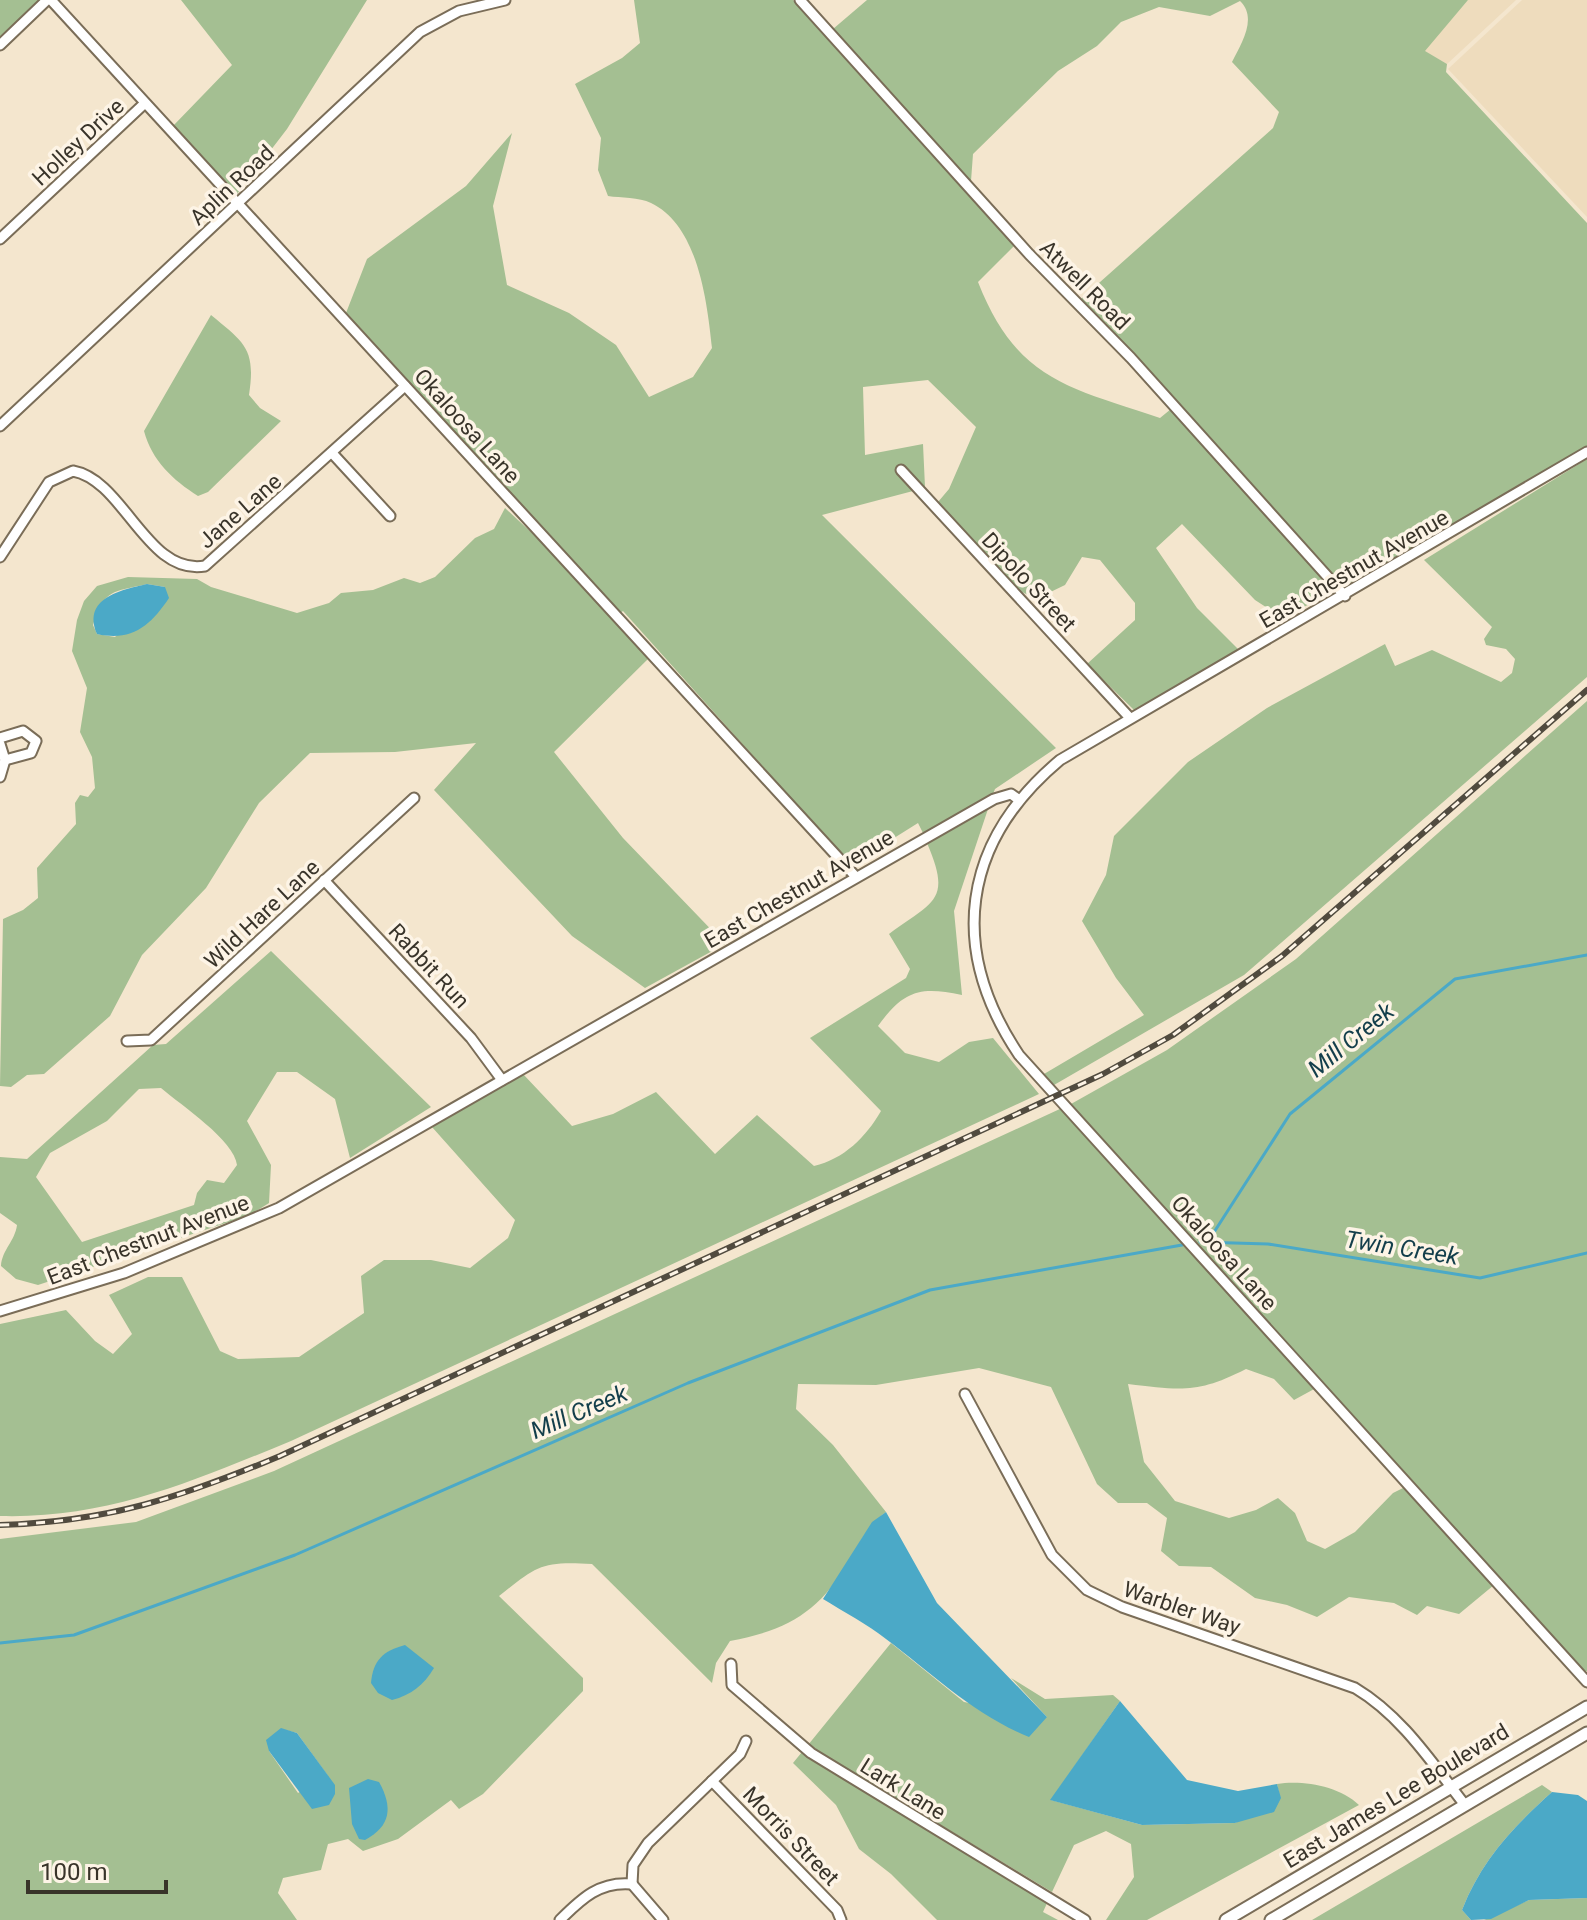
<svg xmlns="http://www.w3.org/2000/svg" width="1587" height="1920" font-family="Roboto,sans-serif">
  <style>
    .built { fill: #eedcbd }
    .green { fill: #a4bf92; fill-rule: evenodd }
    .water { fill: #4ba9c7 }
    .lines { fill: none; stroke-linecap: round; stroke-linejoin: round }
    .stream { stroke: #4ba9c7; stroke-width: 3 }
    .minor-casing { stroke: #7a6d58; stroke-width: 13 }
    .major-casing { stroke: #7a6d58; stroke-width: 15 }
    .minor { stroke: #fff; stroke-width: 9 }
    .major { stroke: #fff; stroke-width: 11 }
    .rail-casing { stroke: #514b3f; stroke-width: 6 }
    .rail { stroke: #fdf4e6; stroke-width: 3; stroke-dasharray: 9; stroke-linecap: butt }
    .labels { text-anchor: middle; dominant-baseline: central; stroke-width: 7; stroke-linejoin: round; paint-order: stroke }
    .street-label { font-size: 22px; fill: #39342a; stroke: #fdf4e6 }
    .water-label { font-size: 24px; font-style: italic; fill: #133e4b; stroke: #fdf4e6 }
  </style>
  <rect width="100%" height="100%" fill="#f4e6ce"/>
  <!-- built -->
  <g class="built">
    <path d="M1468,0H1516L1447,64L1424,51Z"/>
    <path d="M1522,0H1587V217L1448,69Z"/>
  </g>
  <!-- green -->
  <g class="green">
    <path d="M0,0H43L0,42Z"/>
    <path d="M181,0H367L287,129L237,194L173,126L232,65Z"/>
    <path d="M634,0H793L1015,245L978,282C1017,381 1069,387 1160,418L1171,409L1334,591L1283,618L1255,600L1182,524L1156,548L1197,608L1239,650L1134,710L1087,664L1135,620V603L1100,560L1082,557L1065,585L1036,599L1016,589L938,502L949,489L976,427L928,380L863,387L865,455L923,444L925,487L901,464L895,470L913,491L822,515L1056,748L995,789L993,794L923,833L918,823L851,865L623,611L620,613L346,313L367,259L466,186L512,133L493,206L507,285L569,313L616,345L649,397L693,377L712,348C707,303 699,226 651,203C639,197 621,198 608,196L598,170L601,138L575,84L622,58L640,43Z"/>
    <path d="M867,0H1468L1425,51L1447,64L1446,72L1587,223V446L1387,565L1343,586L1081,299L1273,128L1279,112L1232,62C1241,44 1258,18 1240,1L1210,16L1159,7L1121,22L1097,46L1058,71L973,154L971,181L833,29Z"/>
    <path d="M211,315C245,343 256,349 249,395L260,408L281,421L208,492L198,496C173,480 152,461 144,431Z"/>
    <path d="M1587,459V677L1244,975L1054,1085L1044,1074L1144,1015L1116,978L1082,921L1106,875L1114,836L1188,762L1267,708L1385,644L1395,666L1432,650L1501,682L1512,673L1515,659L1506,649L1486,645L1484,639L1492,627L1424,560Z"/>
    <path d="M505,508L547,547L649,658L554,752L623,838L725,944L645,988L572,936L434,790L476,743L395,752L310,753L259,803L206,888L142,955L110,1016L44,1074L27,1075L11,1087L0,1086L3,919L23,910L38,898L37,868L76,824L75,803L80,795L88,797L95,788L92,757L80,732L87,688L72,651L77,620L84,601L97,586L128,577L197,579L211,587L297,613L329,603L341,593L373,590L404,578L420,583L435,577L475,538L494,529ZM147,584L165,587L115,637L97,634L93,625C104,589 113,592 147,584Z"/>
    <path d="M1587,701V1671L1585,1672L1071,1104L1167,1050L1296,959Z"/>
    <path d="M988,809L954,911L962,995C920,986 904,990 878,1026L905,1053L939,1062L969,1042L993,1038L1039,1094L291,1441C193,1481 108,1519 0,1516V1324L66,1310L95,1341L113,1354L132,1334L109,1295L148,1277H182L220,1351L238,1359L299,1357L364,1313L361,1276L384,1260H431L470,1268L508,1238L515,1220L432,1127L523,1074L572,1126L613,1114L656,1092L715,1154L757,1115L814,1166C844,1159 866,1137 881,1111L810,1038L906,978L910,969L889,934C934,901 952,901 927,843Z"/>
    <path d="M271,951L431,1107L350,1158L335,1099L297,1072H277L247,1121L271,1165L269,1203L250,1215L38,1285L16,1279L1,1266C2,1250 15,1241 17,1225L0,1213V1157L27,1159L153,1045L166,1044ZM161,1088C182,1106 234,1140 237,1165L224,1183L207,1180L197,1193L194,1205L82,1242L36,1177L50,1153L107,1121L139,1089Z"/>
    <path d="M1062,1108L1316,1388L1294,1400L1274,1379L1246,1369C1197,1394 1181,1390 1128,1384L1144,1462L1175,1501L1229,1518L1256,1510L1278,1498L1295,1513L1307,1541L1325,1549L1355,1532L1393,1493L1405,1487L1494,1585L1459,1614L1427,1606L1417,1615L1394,1603L1349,1597L1317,1617L1287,1605L1255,1598L1211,1567L1179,1566L1161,1551L1167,1518L1147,1503H1118L1097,1484L1051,1387L979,1368L876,1385L798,1384L796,1409L833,1445L886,1512C868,1525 860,1542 849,1561C819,1612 788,1630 730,1641L716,1663L712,1683L592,1564C541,1561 537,1566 499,1596L583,1678V1691L483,1794L459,1809L451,1800L398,1839L363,1851L348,1839L328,1844L321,1870L283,1878L278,1893L297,1920H0V1539L136,1522L274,1471ZM281,1729L297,1733L328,1776L298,1793L269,1751Z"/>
    <path d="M891,1643L964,1702L1047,1717L1011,1678L1045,1699L1113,1695L1120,1701L1051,1800L1142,1825L1235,1823L1280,1798L1277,1784C1303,1780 1339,1786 1359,1805L1147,1920H1106L1134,1877L1131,1844L1106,1831L1074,1845L1052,1892L808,1745Z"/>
    <path d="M802,1752L1048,1901L1043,1912L1058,1920H937L891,1874L859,1849L836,1805L793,1763Z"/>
    <path d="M1542,1785L1552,1792C1513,1827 1481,1861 1462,1910L1471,1920H1312Z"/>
    <path d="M1587,1898V1920H1484L1529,1900Z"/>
  </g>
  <!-- water -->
  <g class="water">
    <path d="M147,584L165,587L169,598C151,625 132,642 97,634C82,598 121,590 147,584Z"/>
    <path d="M886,1512L937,1603L1047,1717L1029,1737C973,1714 934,1675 886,1639C867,1624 844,1612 823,1599L872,1522Z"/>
    <path d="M405,1645L434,1668C424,1685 411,1695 392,1700L378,1693L371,1683C373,1660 383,1651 405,1645Z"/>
    <path d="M1120,1701L1187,1780L1238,1791L1277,1784L1281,1798L1274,1812L1235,1823L1142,1825L1050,1800Z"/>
    <path d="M281,1728L297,1733L335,1785V1794L329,1805L312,1809L269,1751L266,1740Z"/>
    <path d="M368,1779L379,1782C393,1807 391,1826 365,1840L359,1839L352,1824L349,1788Z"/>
    <path d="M1552,1792L1578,1795L1587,1801V1898L1529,1900L1491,1919L1471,1920L1462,1910C1481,1861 1513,1827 1552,1792Z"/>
  </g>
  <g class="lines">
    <!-- stream -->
    <g class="stream">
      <path d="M1209,1240L1290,1114L1455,979L1587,955"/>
      <path d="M1200,1242L1268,1244L1480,1278L1587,1253"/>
      <path d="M0,1643L74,1635L295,1555L688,1383L930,1290L1182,1245"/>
    </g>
    <!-- minor casing -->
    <g class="minor-casing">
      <g id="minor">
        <path d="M51,0L856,877"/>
        <path d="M800,0L1029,254L1131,358L1345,596"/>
        <path d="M0,45L47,0"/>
        <path d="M0,239L145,103"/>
        <path d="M0,426L420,32L459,11L505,0"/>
        <path d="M1587,452L1060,760C961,843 948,949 1019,1055L1587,1682"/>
        <path d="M332,453L390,516"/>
        <path d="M901,470L1130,718"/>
        <path d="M0,557L49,482L73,471C124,480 147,576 205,566L405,386"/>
        <path d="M0,738L23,731L36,741L31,753L5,760"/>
        <path d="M0,744L5,760L0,777"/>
        <path d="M324,880L471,1038L502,1080"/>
        <path d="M127,1041L151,1040L414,798"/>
        <path d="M0,1311L124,1273L279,1208L994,799L1011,794L1018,799"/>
        <path d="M965,1394L1052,1555L1087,1590L1122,1607L1355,1688C1402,1716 1432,1763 1465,1805"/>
        <path d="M731,1664L732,1685L811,1753L1085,1920"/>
        <path d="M712,1781L837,1910L841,1920"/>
        <path d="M632,1884L633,1865L648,1843L740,1754L746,1741"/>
        <path d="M632,1884L663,1920"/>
        <path d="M560,1920C582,1898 600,1881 632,1884"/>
      </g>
    </g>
    <!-- major casing -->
    <g class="major-casing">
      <g id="major">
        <path d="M1226,1920L1587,1707"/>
        <path d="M1271,1920L1587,1733"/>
      </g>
    </g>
    <!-- minor -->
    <use href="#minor" class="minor"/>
    <!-- major -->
    <use href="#major" class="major"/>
    <!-- rail casing -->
    <g class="rail-casing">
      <path id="rail" d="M0,1525C108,1522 182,1497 280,1456L1103,1074L1173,1035L1282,956L1587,690"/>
    </g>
    <!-- rail -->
    <use href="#rail" class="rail"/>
  </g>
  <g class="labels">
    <!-- street labels -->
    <g class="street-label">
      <text transform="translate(78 142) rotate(-43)">Holley Drive</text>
      <text transform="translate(232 185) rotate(-43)">Aplin Road</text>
      <text transform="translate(1085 285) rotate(45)">Atwell Road</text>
      <text transform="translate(467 426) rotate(48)">Okaloosa Lane</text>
      <text transform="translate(240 511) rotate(-41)">Jane Lane</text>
      <text transform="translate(1354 569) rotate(-30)">East Chestnut Avenue</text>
      <text transform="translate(1029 582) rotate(47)">Dipolo Street</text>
      <text transform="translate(799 889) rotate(-30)">East Chestnut Avenue</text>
      <text transform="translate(262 914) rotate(-43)">Wild Hare Lane</text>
      <text transform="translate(429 966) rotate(47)">Rabbit Run</text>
      <text transform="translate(148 1240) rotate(-21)">East Chestnut Avenue</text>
      <text transform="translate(1224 1253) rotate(48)">Okaloosa Lane</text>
      <text transform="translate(1182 1608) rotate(19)">Warbler Way</text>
      <text transform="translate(903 1789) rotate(32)">Lark Lane</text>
      <text transform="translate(1396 1796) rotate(-31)">East James Lee Boulevard</text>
      <text transform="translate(791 1836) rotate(46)">Morris Street</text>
    </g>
    <!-- water labels -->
    <g class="water-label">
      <text transform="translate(1351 1040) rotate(-39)">Mill Creek</text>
      <text transform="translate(1402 1248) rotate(9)">Twin Creek</text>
      <text transform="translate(579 1412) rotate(-23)">Mill Creek</text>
    </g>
  </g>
  <!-- scale -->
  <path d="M28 1880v12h138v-12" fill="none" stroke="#39342a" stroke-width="4"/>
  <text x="40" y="1880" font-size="24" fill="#39342a" stroke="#fdf4e6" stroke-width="6" paint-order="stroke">100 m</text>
</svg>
